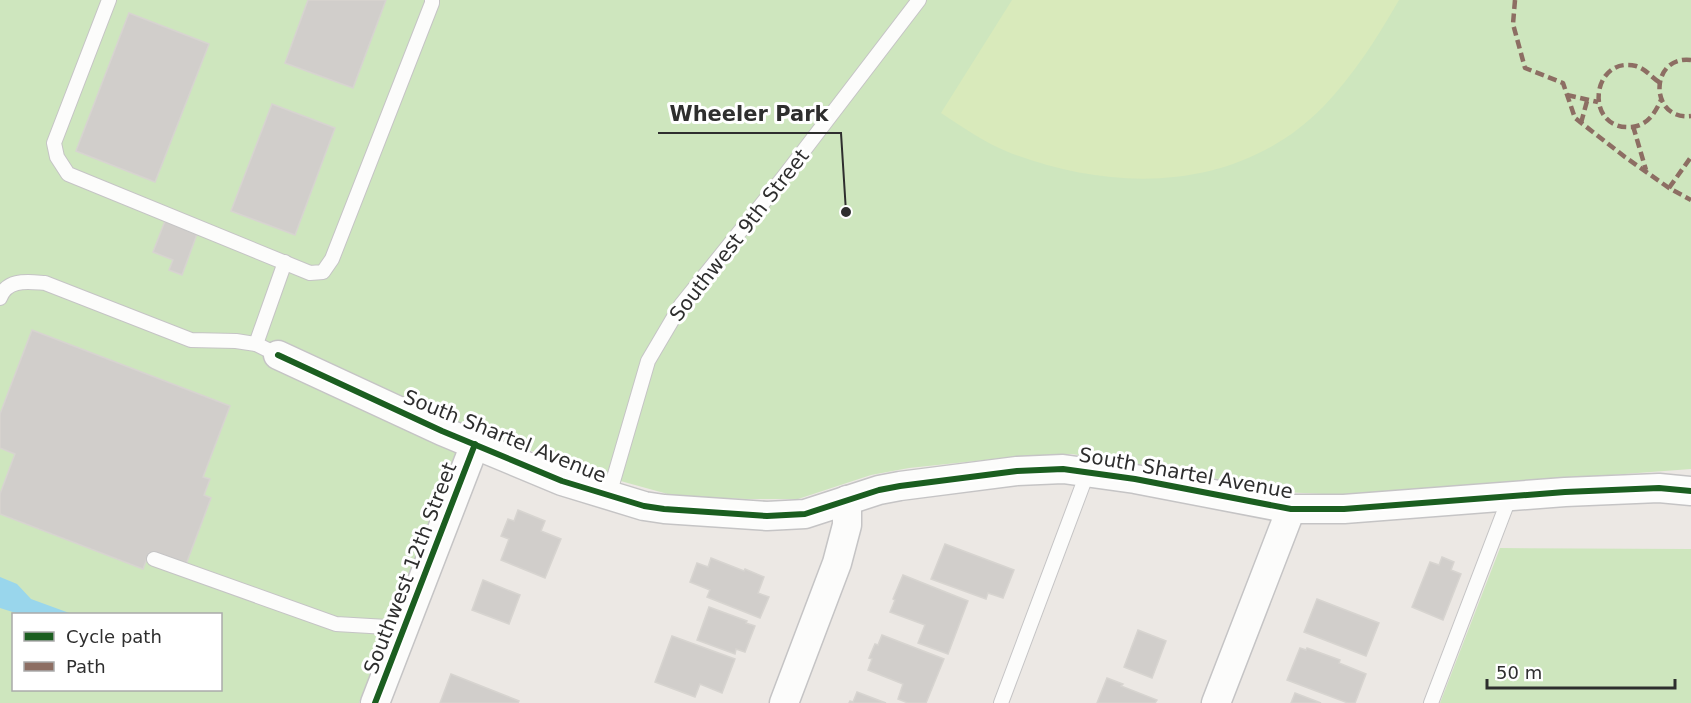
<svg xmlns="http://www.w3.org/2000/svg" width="1691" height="703" font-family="'DejaVu Sans',sans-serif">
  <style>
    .green { fill: #cee6be; fill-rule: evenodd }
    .pitch { fill: #d9eabb }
    .water { fill: #99d6ec }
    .building { fill: #d1cecb; stroke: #d7d4d0; stroke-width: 1.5 }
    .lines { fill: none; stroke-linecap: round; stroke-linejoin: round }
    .service-casing { stroke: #c5c4c5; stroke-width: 16 }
    .minor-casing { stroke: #c5c4c5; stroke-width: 31 }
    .service { stroke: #fcfcfb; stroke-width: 14 }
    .minor { stroke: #fcfcfb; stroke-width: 28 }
    .quiet { stroke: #8d6e63; stroke-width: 4.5; stroke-dasharray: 9 4.5; stroke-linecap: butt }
    .cycleway-casing { stroke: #fff; stroke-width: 10 }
    .cycleway { stroke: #1b5e20; stroke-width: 6 }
    .labels { text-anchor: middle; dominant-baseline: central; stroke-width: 6; stroke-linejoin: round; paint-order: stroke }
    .street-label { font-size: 20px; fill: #2e2e2e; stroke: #fff }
    .leader { fill: none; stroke: #2e2e2e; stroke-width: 2 }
    .callout-dot { fill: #2e2e2e; stroke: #fff; stroke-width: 2 }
    .callout-label { font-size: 21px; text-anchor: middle; font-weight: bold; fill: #2e2e2e; stroke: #fff; stroke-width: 6; stroke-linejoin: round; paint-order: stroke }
  </style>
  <rect width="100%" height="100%" fill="#ece8e4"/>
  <!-- green -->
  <g class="green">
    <path d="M0,0H1691V469L1344,495L1283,492L1157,467L1072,454L1022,456L909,468L871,475L798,499H747L675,496L566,466L467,423L359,703H0ZM14,614H220V690H14Z"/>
    <path d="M1500,548L1691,549V703H1440Z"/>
  </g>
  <!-- pitch -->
  <path class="pitch" d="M1012,0H1399C1377,38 1353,76 1323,107C1238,193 1114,193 1008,152C984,142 962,127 941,113Z"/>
  <!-- water -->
  <path class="water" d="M0,577L17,584L31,599L72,614H19L0,608Z"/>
  <!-- building -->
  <g class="building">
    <path d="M308,0H386L353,88L285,63Z"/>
    <path d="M129,13L209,44L155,182L76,151Z"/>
    <path d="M272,104L335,128L295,235L231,211Z"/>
    <path d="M165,221L197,234L182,275L169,270L173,260L153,252Z"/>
    <path d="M32,330L230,406L203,477L210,479L204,495L211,498L185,567L149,553L143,569L0,514V494L15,454L0,448V414Z"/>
    <path d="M518,510L545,521L541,531L561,539L545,578L501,560L509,539L501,536L508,519L514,521Z"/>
    <path d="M945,544L1014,570L1003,598L988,593L986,599L931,579Z"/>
    <path d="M1442,557L1454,562L1451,570L1461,574L1443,620L1412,607L1430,562L1439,565Z"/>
    <path d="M711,558L744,571L745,569L764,577L758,593L769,597L760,618L707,597L710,590L690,582L697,563L708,567Z"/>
    <path d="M903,575L968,601L948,654L918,643L925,625L890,612L895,600L893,599Z"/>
    <path d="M483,580L520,595L509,624L472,610Z"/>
    <path d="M1317,599L1379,623L1366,656L1304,632Z"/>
    <path d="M709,607L747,621L746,623L755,626L745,652L736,649L735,654L697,640Z"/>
    <path d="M1138,630L1166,641L1152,678L1124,667Z"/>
    <path d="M882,635L944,659L926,703H908L898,699L903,684L868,670L872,659L869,658L875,644L878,645Z"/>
    <path d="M672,636L735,659L722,693L700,684L695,697L655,682Z"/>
    <path d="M1300,648L1306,650L1307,648L1340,660L1339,663L1366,674L1355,703H1348L1287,680Z"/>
    <path d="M451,674L519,701L518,703H440Z"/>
    <path d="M1107,678L1123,684L1121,686L1157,700L1155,703H1097Z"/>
    <path d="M857,692L886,703H849L850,701L853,702Z"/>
    <path d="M1295,693L1321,703H1291Z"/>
  </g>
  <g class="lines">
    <!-- service casing -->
    <g class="service-casing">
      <g id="service">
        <path d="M109,0L54,143L57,157L68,174L310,273L323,272L332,259L432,3V0"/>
        <path d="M0,298C7,278 29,282 45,283L191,340L236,341L256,344L278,355"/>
        <path d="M256,344L285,262"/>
        <path d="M609,495L648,361L681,305L782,179L919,0"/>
        <path d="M154,559L336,624L404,628"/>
        <path d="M1001,703L1088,471"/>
        <path d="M1431,703L1510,496"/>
      </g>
    </g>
    <!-- minor casing -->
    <g class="minor-casing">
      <g id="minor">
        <path d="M278,355L442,431L562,481L644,506L664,509L767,516L805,514L879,490L900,486L1017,471L1063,469L1135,479L1291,509H1344L1565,492L1659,488L1691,491"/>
        <path d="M375,703L475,444"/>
        <path d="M784,703L837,563L847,525V500"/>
        <path d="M1216,703L1291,509"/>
      </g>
    </g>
    <!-- service -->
    <use href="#service" class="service"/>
    <!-- minor -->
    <use href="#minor" class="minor"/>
    <!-- quiet -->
    <g class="quiet">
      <path d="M1515,0L1513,24L1525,68L1563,83L1575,118L1625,157L1669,188L1691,200"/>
      <path d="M1691,60C1649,55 1649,121 1691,116"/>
      <path d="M1659,82C1651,77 1646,69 1636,66C1591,55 1583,131 1632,127C1648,125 1655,113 1661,100"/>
      <path d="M1567,95L1598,102"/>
      <path d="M1581,123L1587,101"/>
      <path d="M1633,126L1646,170"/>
      <path d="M1669,188L1691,157"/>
    </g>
    <!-- cycleway casing -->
    <g class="cycleway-casing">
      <g id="cycleway">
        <path d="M278,355L442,431L562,481L644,506L664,509L767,516L805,514L879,490L900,486L1017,471L1063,469L1135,479L1291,509H1344L1565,492L1659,488L1691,491"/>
        <path d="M375,703L475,444"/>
      </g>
    </g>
    <!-- cycleway -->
    <use href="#cycleway" class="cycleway"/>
  </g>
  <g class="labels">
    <!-- street labels -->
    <g class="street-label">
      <text transform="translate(739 235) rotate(-52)">Southwest 9th Street</text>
      <text transform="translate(505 436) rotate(22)">South Shartel Avenue</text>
      <text transform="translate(1186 473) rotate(10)">South Shartel Avenue</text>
      <text transform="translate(410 568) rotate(-69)">Southwest 12th Street</text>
    </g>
  </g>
  <!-- callouts -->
  <path class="leader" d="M846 212L841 133H658"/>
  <circle class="callout-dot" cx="846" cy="212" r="6"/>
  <g class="callout-label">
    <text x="749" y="121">Wheeler Park</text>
  </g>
  <!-- legend -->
  <rect x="12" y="613" width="210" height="78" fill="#ffffff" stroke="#ababab" stroke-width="1.5"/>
  <rect x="24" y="632" width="30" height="9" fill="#1b5e20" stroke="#ababab" stroke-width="1.5"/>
  <text x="66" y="643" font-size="18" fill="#2e2e2e">Cycle path</text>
  <rect x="24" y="662" width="30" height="9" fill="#8d6e63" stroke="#ababab" stroke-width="1.5"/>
  <text x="66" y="673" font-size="18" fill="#2e2e2e">Path</text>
  <!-- scale -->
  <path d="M1487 679v9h188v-9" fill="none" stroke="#2e2e2e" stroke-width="3"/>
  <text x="1496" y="679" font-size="18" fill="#2e2e2e" stroke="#ffffff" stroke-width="4.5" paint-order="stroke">50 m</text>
</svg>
